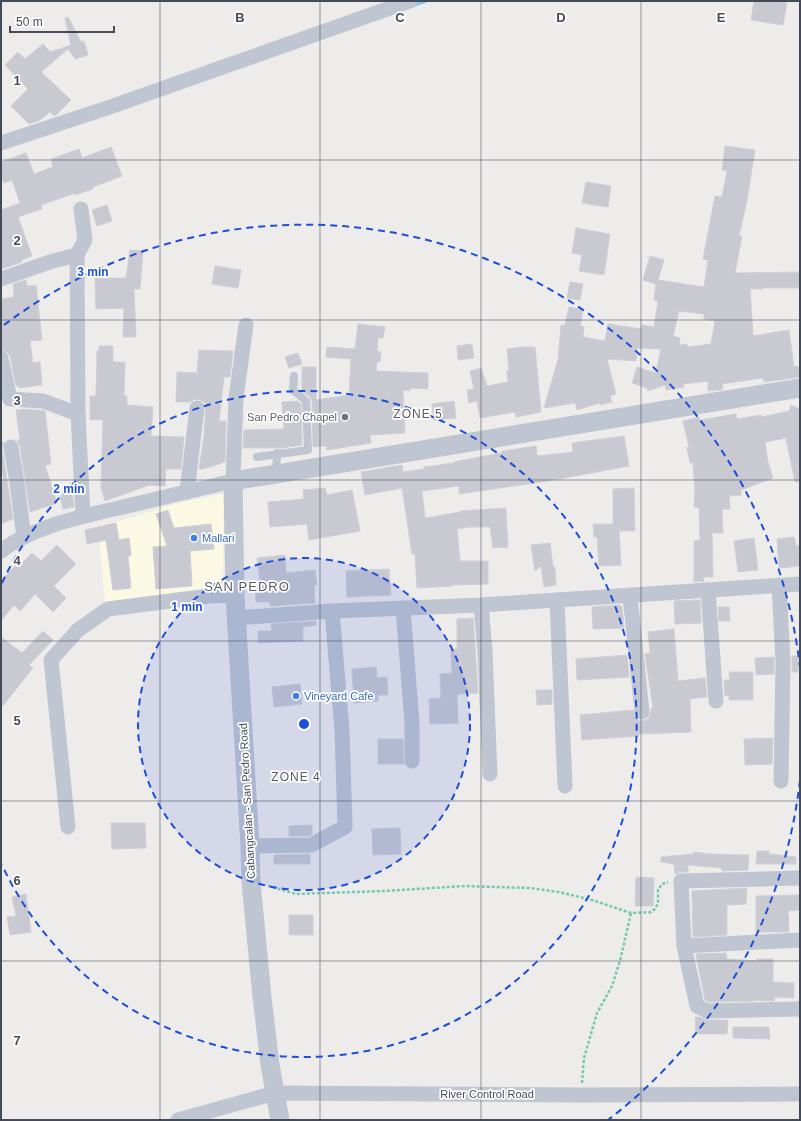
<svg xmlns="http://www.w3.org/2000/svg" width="801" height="1121" font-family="Helvetica,sans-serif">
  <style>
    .commercial { fill: #fbf8e3 }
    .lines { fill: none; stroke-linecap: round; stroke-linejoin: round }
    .stream { stroke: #87c3e9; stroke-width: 4 }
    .building { fill: #c8c9d1; stroke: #cfd0d7; fill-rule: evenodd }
    .path { stroke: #72c9ae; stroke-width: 2.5; stroke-dasharray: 3 2; stroke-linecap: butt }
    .service { stroke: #bfc5d1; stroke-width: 8 }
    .minor { stroke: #bfc5d1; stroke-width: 15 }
    .tertiary { stroke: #bfc5d1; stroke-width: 19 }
    .grid { fill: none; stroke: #444b58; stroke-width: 1; stroke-opacity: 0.55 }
    .ring { fill: none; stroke: #1d4ed8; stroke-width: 2; stroke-dasharray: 7 5 }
    .worship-dot { fill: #6b7280; stroke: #fff; stroke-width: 1.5 }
    .shop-dot { fill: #3f7fe0; stroke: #fff; stroke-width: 1.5 }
    .labels { text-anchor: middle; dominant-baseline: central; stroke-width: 3.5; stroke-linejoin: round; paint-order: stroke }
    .worship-label { font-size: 11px; fill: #5b616d; stroke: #fff; text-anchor: end }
    .shop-label { font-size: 11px; fill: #366cbe; stroke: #fff; text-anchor: start }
    .street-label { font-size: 11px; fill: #444b58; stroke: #fff }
    .neighbourhood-label { font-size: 12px; letter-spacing: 1px; fill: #585b60; stroke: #fff }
    .quarter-label { font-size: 13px; letter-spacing: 1px; fill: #585b60; stroke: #fff }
    .grid-label { font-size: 13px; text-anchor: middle; font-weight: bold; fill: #444b58; stroke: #fff; stroke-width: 3.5; stroke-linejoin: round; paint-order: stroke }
    .centre { fill: #1d4ed8; stroke: #fff; stroke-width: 2 }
    .ring-label { font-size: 12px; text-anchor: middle; font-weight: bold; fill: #1d4ed8; stroke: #fff; stroke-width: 3.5; stroke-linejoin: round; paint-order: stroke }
  </style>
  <rect width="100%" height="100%" fill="#eeeceb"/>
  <!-- commercial -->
  <path class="commercial" d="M224,494L223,589L105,604L98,527L183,502Z"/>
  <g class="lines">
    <!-- stream -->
    <path class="stream" d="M412,5L425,1"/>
  </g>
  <!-- building -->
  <g class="building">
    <path d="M754,1H771L787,3L783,25L751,20Z"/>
    <path d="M68,17L81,42L84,41L88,55L75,59L68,49L41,72L71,100L56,115L54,116L50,112L40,120L29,124L11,106L28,89L5,65L18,52L25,59L43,44L50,52L71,45L65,18Z"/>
    <path d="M725,146L755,150L747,200L739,236H742L735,273L800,272V288H763V289H750L753,336L789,330L794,367L800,366V377L764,382L763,378L722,384L723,390H718L708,391V381L683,384L684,387L666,390L665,385L648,391L647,388L632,383L637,367L656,373L661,349L637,348L636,361L607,359L616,394L610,396L612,402L601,405L600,403L577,410L575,403L544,408L558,360L561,325H565L569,307L583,310L580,326L584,327L583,337L605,341L608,324L641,329L642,325L654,327L658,301L654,300L656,284L643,280L650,256L664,260L658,280L704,287L708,260L703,259L715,196L722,197L727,171L722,170ZM679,311L704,314V319L715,321L711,344L687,347V344L679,345L680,338L673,336Z"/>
    <path d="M111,147L122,176L93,187V189L75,195V193L41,205L42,209L18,217L32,256L21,260L22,262L1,269V210L20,203L12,180L4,183L1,176V162L26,153L34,174L53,167L51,159L79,149L82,158Z"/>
    <path d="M586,182L611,186L608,207L582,203Z"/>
    <path d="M107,205L112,221L97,226L92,210Z"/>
    <path d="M576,228L610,234L604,275L579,271L582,255L572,253Z"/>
    <path d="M130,250L143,251L140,289H134L136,337H123L124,308L96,309L95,278H126Z"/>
    <path d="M215,266L241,270L238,288L212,284Z"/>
    <path d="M26,280L27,286L36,285L42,340L30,341L33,363L40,362L42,385L19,388V386H16L10,356L7,352L1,349V299L14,297L13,284Z"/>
    <path d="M570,282L583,284L580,300L567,298Z"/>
    <path d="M358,324L385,327L383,338H378L377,351L381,352L380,362H377L376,371L428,373V389L410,388V391L403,390L405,433L370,435L371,443L327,450L326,446L313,447L312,401L310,397L302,391V367H316V400L349,395L351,359L326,357L327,347L355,349Z"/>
    <path d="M472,344L474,358L458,360L457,346Z"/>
    <path d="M99,346H113V362H125L124,396H127V405L153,407L151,436L184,437L181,469H166L165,486L149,485L105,501L101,488L103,420H90V396H96L97,351H99Z"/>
    <path d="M522,347H535L541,412L516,417L515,412L480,418L477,401L469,403L467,390L474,389L470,371L481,368L487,386L508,382L507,371L509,370L507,349Z"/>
    <path d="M199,350L233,351L230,377H224L219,421H226L225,462L203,469H199L204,437L206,403L198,399L193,400L190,402H176L177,372L197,373Z"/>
    <path d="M298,353L302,364L289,368L285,357Z"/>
    <path d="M297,401L301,404L302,445L282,448H243L244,430L284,429L282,402Z"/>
    <path d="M454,401L456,418L434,420L432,404Z"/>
    <path d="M791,405L800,409V482H795L786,438L765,442L768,462L773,478L741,490V495L729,496L730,509H722L723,533H712L713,577H703L704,581L694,582V541L700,540L699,508L694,507L695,491L693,463H690L687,448L689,447L683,421L699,417L700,420L736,414L737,419L761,415V417L789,411Z"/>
    <path d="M24,409L45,411L51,464L45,465L57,503L30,512L20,446L17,440H20L16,410Z"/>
    <path d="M624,436L629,466L548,481L459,494V486L422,491L425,518L460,512V511L506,508L508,547L493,548L490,527H470L457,529L460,561H488V584L452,585V586L417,588L415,554H412L402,488L365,495L361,472L402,465L403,472L424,469V467L454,463V462L474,458L502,453V451L536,446L537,456L573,452L572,443Z"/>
    <path d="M4,442L2,448L13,519L1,524V481L4,479L1,468V443Z"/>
    <path d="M325,488L327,495L352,490L360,531L309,540L307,524L270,527L268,502L304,499L303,490Z"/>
    <path d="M634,488L635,531H619L621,565L599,566L597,537H594L593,524H613V489Z"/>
    <path d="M72,493L74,507L63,509L60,496Z"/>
    <path d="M168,510L174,528L211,524L214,549L190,551L192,586L156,589L153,547L167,546L156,514Z"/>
    <path d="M116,523L119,540L129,538L131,555L128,556L131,588L113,590L106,540L87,544L85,530Z"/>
    <path d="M794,537L796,546L800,545V566L779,568L777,539Z"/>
    <path d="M754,538L758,570L738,572L734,541Z"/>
    <path d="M550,543L553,567H555L556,585L544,587L541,566L535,571L531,545Z"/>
    <path d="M57,545L76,564L54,586L66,598L53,612L35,594L20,611L14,605L1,621V581L17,564L19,566L32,553L41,561Z"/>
    <path d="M285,555L286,573L315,570L317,585H314L315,603L270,606V602H256L255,581H260L257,558Z"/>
    <path d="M389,569L391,595L347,597L346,571Z"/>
    <path d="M700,600L701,623L675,624L674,601Z"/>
    <path d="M620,605V606H622L624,628L593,629L592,607Z"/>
    <path d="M718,607H729L730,621H719Z"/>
    <path d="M473,618L478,693L457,694L458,723L430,724L429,699L441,698L440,674L452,673L451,649H457V619Z"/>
    <path d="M316,621V625L303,627V641L258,643V631H272L271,624Z"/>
    <path d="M674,629L678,681L705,678L707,697L690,699L691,732L639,734V736L582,740L580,715L633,710L635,717L638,720L643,721L648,719L650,715L651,709L653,708L645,654L650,653L648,632Z"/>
    <path d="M43,631L53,640L29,665L33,668L1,708V637L22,653Z"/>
    <path d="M627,655L629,677L577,680L576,659Z"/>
    <rect x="792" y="656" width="6" height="16"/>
    <path d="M774,657V674L756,675L755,658Z"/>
    <path d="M376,667L377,678L387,677L388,695H378V701L354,703L352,669Z"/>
    <path d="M729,672H753V700H729V695L725,696L724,680H730Z"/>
    <path d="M300,684L302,704L274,707L272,687Z"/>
    <path d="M536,690H552V704L537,705Z"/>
    <path d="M773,738L772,764L745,765L744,739Z"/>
    <path d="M378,739H403L404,764H378Z"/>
    <path d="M111,823H145L146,848L112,849Z"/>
    <path d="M312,825V834L309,836H289V826Z"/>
    <path d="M400,828L401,854L373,855L372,829Z"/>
    <path d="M757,851H769V854L796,857V864H756Z"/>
    <path d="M694,852L708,854L749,855L748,870L722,871V868L688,865V872H680L675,874L674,864L661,862V857L694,854Z"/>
    <path d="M310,854V864H274V855Z"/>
    <path d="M636,877L654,878L653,906H635Z"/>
    <path d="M747,888L746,904L727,905V935L693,937L692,891Z"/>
    <path d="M26,894L31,932L10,935L7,917L16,916L12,897Z"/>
    <path d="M800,895V910L788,911L789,932H756V896Z"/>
    <rect x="289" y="915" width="24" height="20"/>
    <path d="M726,953L727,959L757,961V959H773V982L794,983V998L775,997L774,1001L754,1000V1001L709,1002L705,1000L696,954Z"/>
    <path d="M695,1017H699L707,1020H728L727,1034H696Z"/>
    <path d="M733,1027H769L770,1039L733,1038Z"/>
  </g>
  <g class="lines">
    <!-- path -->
    <g class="path">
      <path d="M268,886L296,894L384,891L464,886L530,888L559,892L592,900L631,913L651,912L656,908L658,902V890L662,884L668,882"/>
      <path d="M582,1083L584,1058L597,1013L612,986L620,961L631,913"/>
    </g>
    <!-- service -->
    <g class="service">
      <path d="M257,457L308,450L306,401L293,390L294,376"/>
      <path d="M276,474L277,453"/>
    </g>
    <!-- minor -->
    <g class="minor">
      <path d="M1,143L110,107L410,1"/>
      <path d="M81,209L85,240L77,255L78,414L83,516"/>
      <path d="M1,279L53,261L77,255"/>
      <path d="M1,358L10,399L43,401L78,414"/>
      <path d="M11,447L17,483L24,537"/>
      <path d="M187,492L197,408"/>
      <path d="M1,551C33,526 85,516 123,507C160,498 196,490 233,481L236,398L246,325"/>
      <path d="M779,585L783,662L781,781"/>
      <path d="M708,590L716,701"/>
      <path d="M630,595L642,712"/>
      <path d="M557,600L565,786"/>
      <path d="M481,605L485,652L490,774"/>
      <path d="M403,608L412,723V761"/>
      <path d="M236,618L332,611L481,605L800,584"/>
      <path d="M68,827L51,660L78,630L108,609L209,596L235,595"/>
      <path d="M250,846L311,845L345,827L342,730L332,611"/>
      <path d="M800,878L681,881L684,946L697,1006L707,1011L800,1009"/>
      <path d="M684,946L800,940"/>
      <path d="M178,1120L275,1093L581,1095L800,1094"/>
    </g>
    <!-- tertiary -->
    <path class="tertiary" d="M280,1120L270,1065L262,997L251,882L250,846L235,595L233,481L800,388"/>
  </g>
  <!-- grid -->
  <path class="grid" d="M160,1V1120M320,1V1120M481,1V1120M641,1V1120M1,160H800M1,320H800M1,480H800M1,641H800M1,801H800M1,961H800"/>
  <!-- distance rings -->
  <circle cx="304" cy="724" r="166" fill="#1d4ed8" fill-opacity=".12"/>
  <g class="ring">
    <circle cx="304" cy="724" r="166"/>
    <path d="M2 583A333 333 0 1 1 2 865"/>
    <path d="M800 780A499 499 0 0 1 608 1120M4 325A499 499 0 0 1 800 668"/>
  </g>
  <!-- markers -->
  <circle class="worship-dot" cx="345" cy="417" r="4"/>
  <g class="shop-dot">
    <circle cx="194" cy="538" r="4"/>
    <circle cx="296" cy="696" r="4"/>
  </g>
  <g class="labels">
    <!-- worship labels -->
    <g class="worship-label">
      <text x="337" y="417">San Pedro Chapel</text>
    </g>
    <!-- shop labels -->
    <g class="shop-label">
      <text x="202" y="538">Mallari</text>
      <text x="304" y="696">Vineyard Cafe</text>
    </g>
    <!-- street labels -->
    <g class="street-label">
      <text transform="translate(247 801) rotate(-93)">Cabangcalan - San Pedro Road</text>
      <text x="487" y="1094">River Control Road</text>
    </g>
    <!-- neighbourhood labels -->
    <g class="neighbourhood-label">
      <text x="418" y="414">ZONE 5</text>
      <text x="296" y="777">ZONE 4</text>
    </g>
    <!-- quarter labels -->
    <g class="quarter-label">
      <text x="247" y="586">SAN PEDRO</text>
    </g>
  </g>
  <g class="grid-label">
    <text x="240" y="22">B</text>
    <text x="400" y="22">C</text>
    <text x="561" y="22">D</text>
    <text x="721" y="22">E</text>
    <text x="17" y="85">1</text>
    <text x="17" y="245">2</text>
    <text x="17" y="405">3</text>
    <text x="17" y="565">4</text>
    <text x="17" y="725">5</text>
    <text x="17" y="885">6</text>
    <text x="17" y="1045">7</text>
  </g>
  <circle cx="304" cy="724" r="6" class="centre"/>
  <g class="ring-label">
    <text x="93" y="276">3 min</text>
    <text x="69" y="493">2 min</text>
    <text x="187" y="611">1 min</text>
  </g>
  <!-- border -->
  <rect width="801" height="1121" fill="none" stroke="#444b58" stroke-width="4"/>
  <!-- scale -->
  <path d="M10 26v6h104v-6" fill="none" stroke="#444b58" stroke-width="2"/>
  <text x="16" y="26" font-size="12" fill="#444b58" stroke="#ffffff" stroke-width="3" paint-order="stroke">50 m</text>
</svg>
